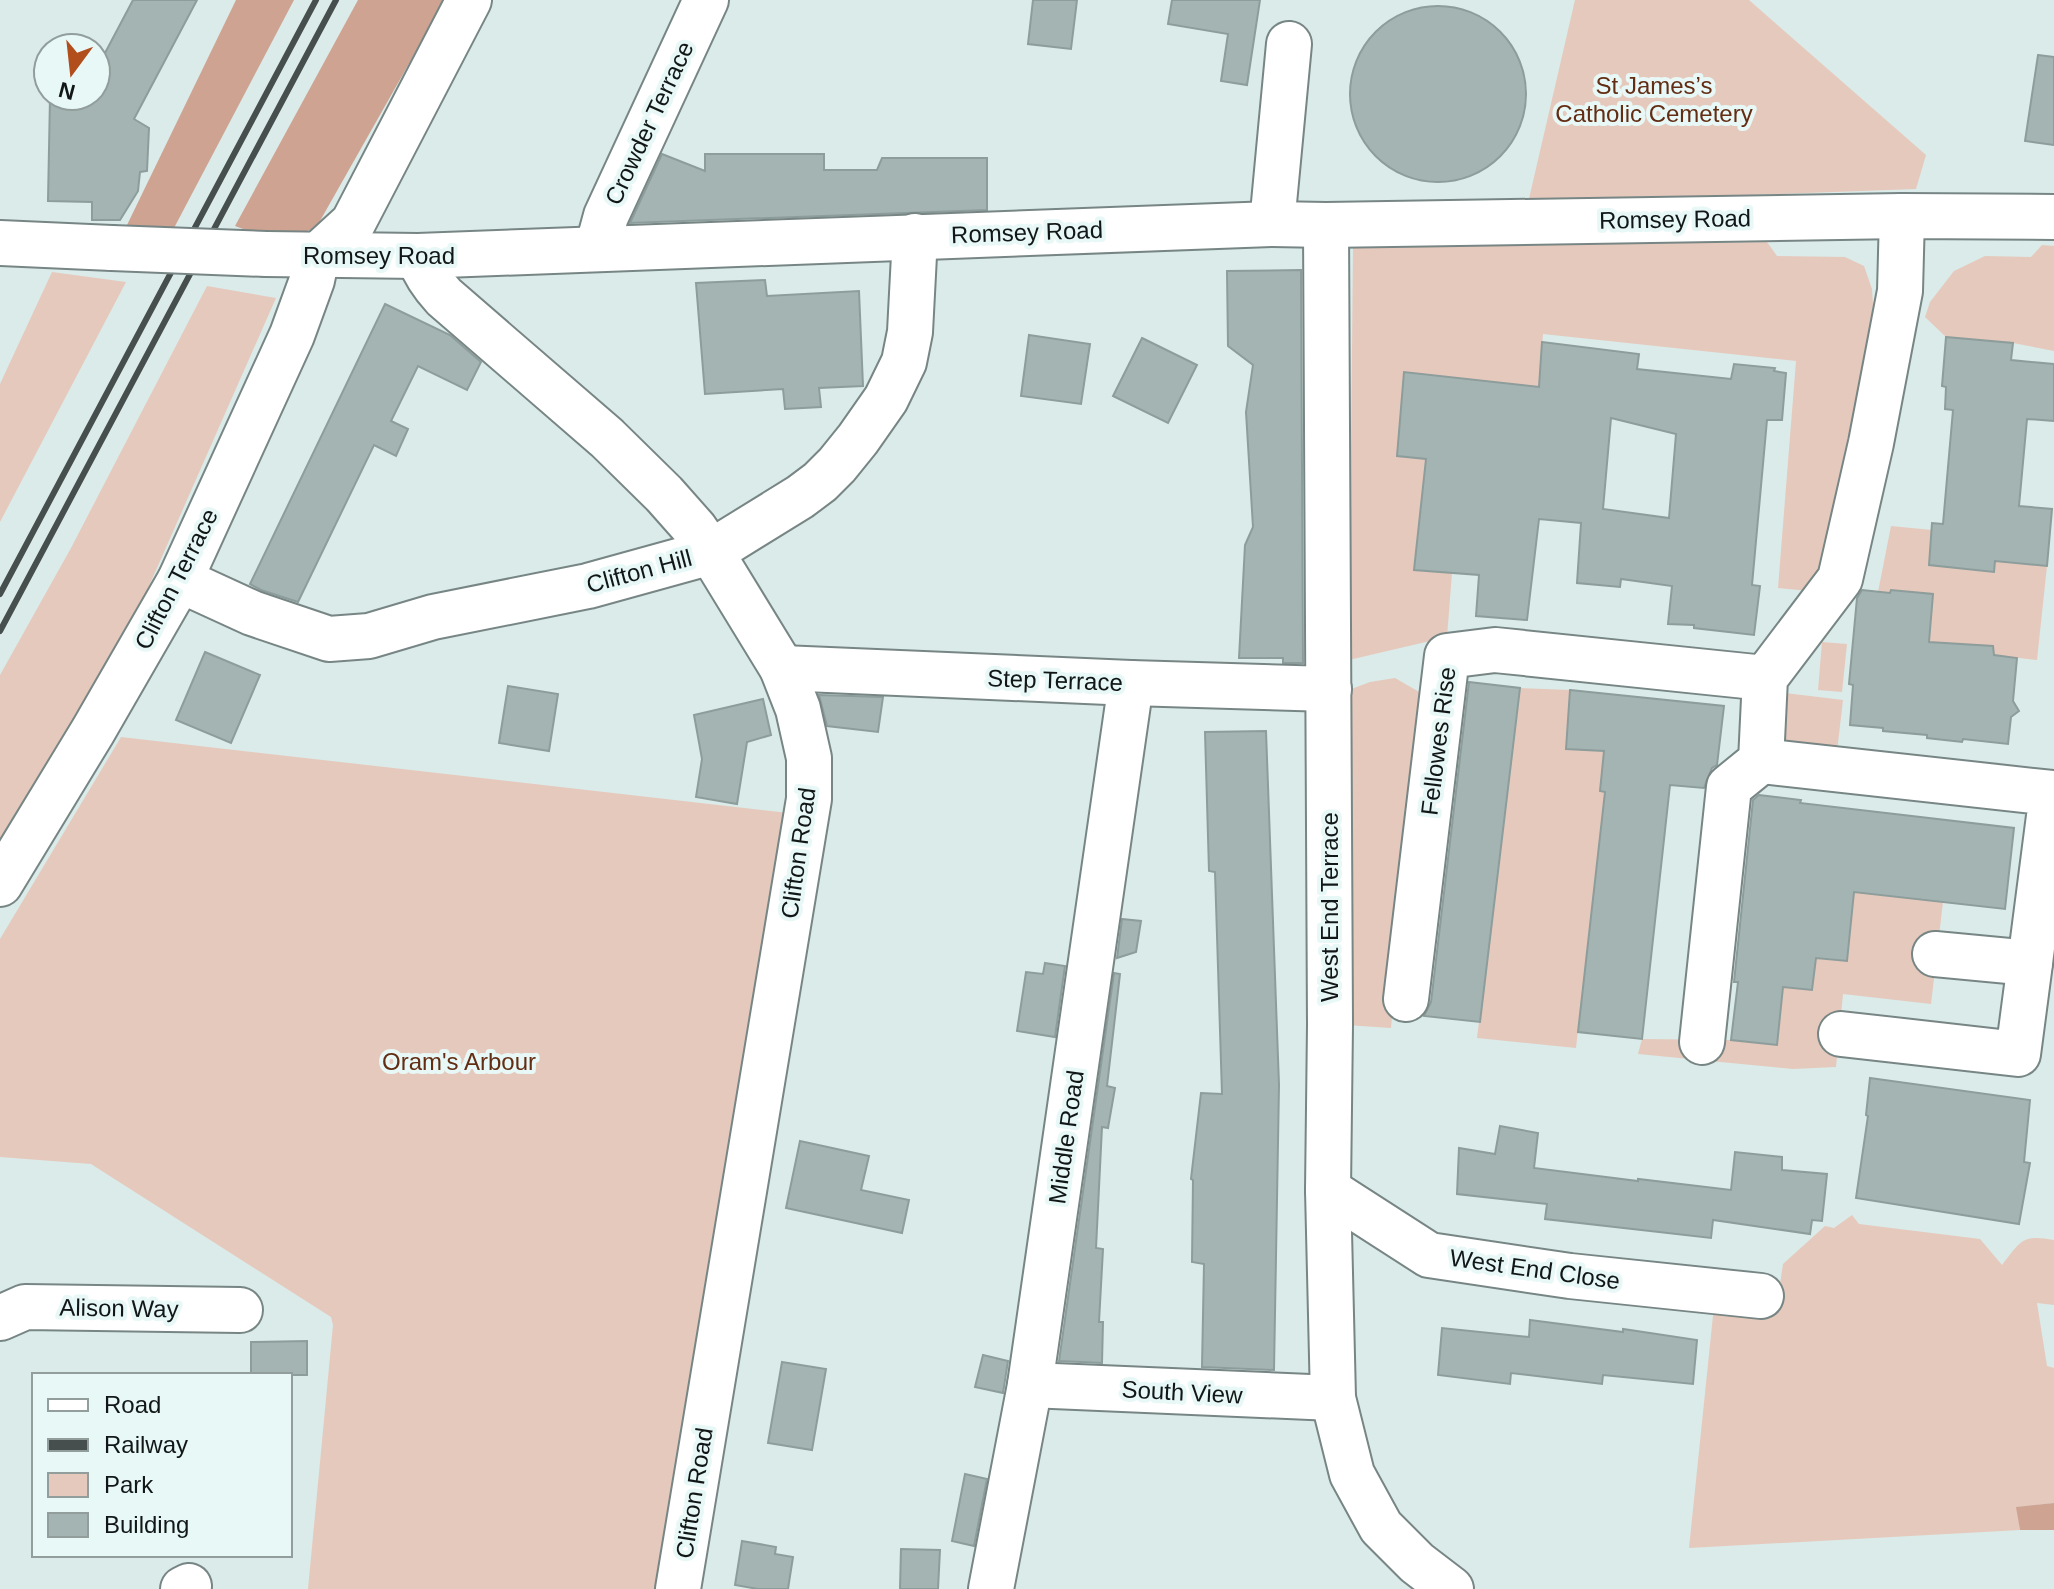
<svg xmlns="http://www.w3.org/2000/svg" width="2054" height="1589" font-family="Arial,sans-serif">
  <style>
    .green { fill: #e6c9bd }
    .forest { fill: #cea392 }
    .building { fill: #a4b4b2; stroke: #8d9d9b; stroke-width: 2; fill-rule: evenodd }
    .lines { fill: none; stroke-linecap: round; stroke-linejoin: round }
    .minor-casing { stroke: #778684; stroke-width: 48 }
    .major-casing { stroke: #778684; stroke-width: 48 }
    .minor { stroke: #fff; stroke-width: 44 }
    .major { stroke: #fff; stroke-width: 44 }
    .rail { stroke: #464f4e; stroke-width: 6 }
    .major-bridge-casing { stroke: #778684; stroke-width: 48; stroke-linecap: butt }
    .major-bridge { stroke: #fff; stroke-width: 44 }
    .labels { text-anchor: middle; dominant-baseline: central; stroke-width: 8; stroke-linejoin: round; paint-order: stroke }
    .park-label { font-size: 24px; fill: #632d14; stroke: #e7f8f6 }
    .street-label { font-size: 24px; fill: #111716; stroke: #e7f8f6 }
  </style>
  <rect width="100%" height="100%" fill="#daebe9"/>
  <!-- green -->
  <g class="green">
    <path d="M1575,0H1749L1926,155L1916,189L1528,203Z"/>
    <path d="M1767,242L1777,256L1845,257L1864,266L1872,289L1873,305L1845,521L1819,592L1778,588L1796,361L1543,334L1539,387L1404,372L1397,455L1426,459L1414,569L1452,573L1447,637L1349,660L1353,247Z"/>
    <path d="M2042,245L2054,246V351L2013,343L1946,337L1925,317L1930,302L1954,271L1985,256L2031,257Z"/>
    <path d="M52,272L126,282L0,522V384Z"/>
    <path d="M207,286L276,298L123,645L0,847V675L71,548Z"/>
    <path d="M1891,526L1932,530L1929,565L1993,572L1995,561L2047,566L2037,660L1994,655L1993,646L1929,642L1933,594L1891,590L1890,594L1878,592Z"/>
    <path d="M1822,642L1847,644L1842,692L1818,690Z"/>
    <path d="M1395,678L1421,693L1391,1028L1346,1025L1349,690L1370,682Z"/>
    <path d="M1520,688L1570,690L1566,748L1604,751L1600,791L1605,792L1576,1048L1477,1038Z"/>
    <path d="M1785,693L1843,700L1836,760L1778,754Z"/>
    <path d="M121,737L788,813L662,1589H308L333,1325L331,1317L91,1164L0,1157V939Z"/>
    <path d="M1854,892L1943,902L1931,1004L1843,994L1836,1067L1793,1069L1638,1054L1642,1039L1731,1040L1777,1045L1783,987L1812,990L1816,958Z"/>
    <path d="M1852,1215L1859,1224L1980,1239L2002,1265C2021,1241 2022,1234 2054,1240V1305L2037,1303L2047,1366L2054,1368V1503L2017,1507L2020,1530L1689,1548L1714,1306L1776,1311L1783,1264L1825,1226L1834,1228Z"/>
  </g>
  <!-- forest -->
  <g class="forest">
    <path d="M236,0H294L174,228L127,225Z"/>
    <path d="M358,0H445L316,228L276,241L235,226Z"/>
    <path d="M2054,1503V1530H2020L2016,1507Z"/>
  </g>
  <!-- building -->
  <g class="building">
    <path d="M133,0H197L134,119L149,128L147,171L140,172L138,191L120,220H92V202L48,201L50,97L81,98L82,96H96V70Z"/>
    <path d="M1033,0H1077L1071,49L1028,44Z"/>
    <path d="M1172,0H1260L1247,85L1221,81L1228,34L1168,24Z"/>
    <circle cx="1438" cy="94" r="88"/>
    <path d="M2038,55L2054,57V145L2025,141Z"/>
    <path d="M662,154L705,171V154H824V170H877L882,158H987V210L630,223Z"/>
    <path d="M1301,270L1303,663H1283V658H1239L1245,545L1253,527L1246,412L1253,365L1228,346L1227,271Z"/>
    <path d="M765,280L767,296L859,291L863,386L819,388L821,407L785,409L783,389L705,394L696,283Z"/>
    <path d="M385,304L450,335L481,362L467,390L418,366L391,421L408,429L396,456L374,445L298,602L261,590L250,584Z"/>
    <path d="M1029,335L1090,344L1081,404L1021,396Z"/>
    <path d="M1946,337L2013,343L2011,360L2054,364V421L2027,419L2019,506L2052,509L2047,566L1995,561L1994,572L1929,565L1932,523L1943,524L1953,410L1945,409L1946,387L1942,386Z"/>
    <path d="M1142,338L1197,365L1168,423L1113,396Z"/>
    <path d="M1542,342L1639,354L1637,369L1731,379L1734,364L1775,368L1774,371L1786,373L1782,420H1767L1752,585L1760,586L1754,635L1694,628V625L1668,624L1672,586L1621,579L1620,587L1577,583L1581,523L1539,519L1527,620L1476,616L1479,575L1414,570L1426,459L1397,456L1404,372L1539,387ZM1611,418L1676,434L1669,518L1603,509Z"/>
    <path d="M1862,590L1890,593L1891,590L1933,594L1929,642L1993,646L1994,655L2017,658L2013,701L2019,711L2011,717L2008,744L1963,739L1962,742L1927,738V735L1883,731V728L1850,725L1853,685L1849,684L1857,598Z"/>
    <path d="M205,652L260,675L231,743L176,720Z"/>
    <path d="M1469,682L1520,688L1480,1022L1424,1016L1431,1002Z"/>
    <path d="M508,686L558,694L549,751L499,743Z"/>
    <path d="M1570,690L1724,706L1717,765L1712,768L1704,788L1670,785L1642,1039L1578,1032L1605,792L1600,791L1604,751L1566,749Z"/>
    <path d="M819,695L883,697L878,732L827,726Z"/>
    <path d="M763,699L771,735L747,742L737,804L696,797L702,759L694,715Z"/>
    <path d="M1266,731L1279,1085L1274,1370L1202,1367L1204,1264L1192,1262L1193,1180L1191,1179L1201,1093L1222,1094L1215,872L1209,871L1205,732Z"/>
    <path d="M1759,795L1801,800L1800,803L2014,828L2005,909L1854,892L1847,961L1816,958L1812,990L1783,987L1777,1045L1731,1040L1738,982H1734L1753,800Z"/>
    <path d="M1122,919L1141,921L1136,952L1117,958Z"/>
    <path d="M1045,963L1065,966L1055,1037L1017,1031L1026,972L1043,974Z"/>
    <path d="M1114,973L1120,974L1107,1086L1115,1088L1108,1128L1102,1127L1096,1248L1103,1249L1099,1322H1103L1102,1363L1059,1361Z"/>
    <path d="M1870,1078L2030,1100L2024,1162L2030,1163L2019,1224L1856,1198L1868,1116L1866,1115Z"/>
    <path d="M1500,1126L1538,1133L1534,1168L1638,1181V1179L1731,1190L1735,1152L1782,1157V1170L1827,1174L1822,1221L1812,1220L1810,1234L1713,1220L1711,1238L1545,1219L1547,1204L1457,1194L1459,1148L1495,1154Z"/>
    <path d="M800,1141L869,1156L861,1190L909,1200L902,1233L786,1208Z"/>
    <path d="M1530,1320L1623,1332V1329L1697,1340L1693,1384L1603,1375L1602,1384L1511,1373L1510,1384L1438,1375L1442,1328L1529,1337Z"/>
    <path d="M307,1341V1375H251V1342Z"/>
    <path d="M983,1355L1008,1361L1003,1393L975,1387Z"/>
    <path d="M782,1362L826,1369L812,1450L768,1443Z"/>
    <path d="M965,1474L987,1479L974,1546L952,1541Z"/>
    <path d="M742,1541L776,1547L775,1554L793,1557L788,1589H758L735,1585Z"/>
    <path d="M901,1549L940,1550L938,1589H900Z"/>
  </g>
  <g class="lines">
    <!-- minor casing -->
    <g class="minor-casing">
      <g id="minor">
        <path d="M1272,224L1289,44"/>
        <path d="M1326,225L1330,1025L1328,1190L1333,1398L1352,1474L1381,1527L1417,1563L1451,1589"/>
        <path d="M597,249L606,216L706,0"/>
        <path d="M317,256L353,223L469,0"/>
        <path d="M418,256C424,272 432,284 444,297L607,438L664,494L695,529L711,552L782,668L798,709L809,758V799L678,1589"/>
        <path d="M180,580L252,613L329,639L369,636L433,617L588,586L711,552L800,497L820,482L837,465L858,439L886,399L904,362L910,332L915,236"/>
        <path d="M782,668L1131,683L1329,689"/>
        <path d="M1761,761L2052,793L2030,963L1935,954"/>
        <path d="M1406,999L1447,656L1495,650L1765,678"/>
        <path d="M1841,1034L2018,1054L2030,963"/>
        <path d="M1702,1042L1729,787L1761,761L1765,678L1840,579L1871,443L1900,291L1902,216"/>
        <path d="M1328,1190L1429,1255L1570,1276L1761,1296"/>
        <path d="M0,1318L25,1307L240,1310"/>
        <path d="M1030,1385L1333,1398"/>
        <path d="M183,1589L189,1586"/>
        <path d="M991,1589L1030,1385L1131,683"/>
      </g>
    </g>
    <!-- major casing -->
    <g class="major-casing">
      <g id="major">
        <path d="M0,243L112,248"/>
        <path d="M266,254L418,256L1272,224L1326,225L1902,216L2054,217"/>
        <path d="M0,884L93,731L180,580L292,335L312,280L317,256"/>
      </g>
    </g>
    <!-- minor -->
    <use href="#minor" class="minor"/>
    <!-- major -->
    <use href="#major" class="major"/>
    <!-- rail -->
    <g class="rail">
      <path d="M0,594L316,0"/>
      <path d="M0,631L336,0"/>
    </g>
    <!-- major-bridge casing -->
    <g class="major-bridge-casing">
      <path id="major-bridge" d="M112,248L266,254"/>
    </g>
    <!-- major-bridge -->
    <use href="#major-bridge" class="major-bridge"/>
  </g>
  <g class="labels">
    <!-- park labels -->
    <g class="park-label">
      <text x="1654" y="85">St James’s<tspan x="1654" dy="28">Catholic Cemetery</tspan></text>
      <text x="459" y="1061">Oram's Arbour</text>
    </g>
    <!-- street labels -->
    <g class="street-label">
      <text transform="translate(649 123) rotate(-65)">Crowder Terrace</text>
      <text transform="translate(1675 219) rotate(-1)">Romsey Road</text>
      <text transform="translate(1027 232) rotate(-2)">Romsey Road</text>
      <text x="379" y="255">Romsey Road</text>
      <text transform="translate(639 571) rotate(-15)">Clifton Hill</text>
      <text transform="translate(176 579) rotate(-63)">Clifton Terrace</text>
      <text transform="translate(1055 680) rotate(2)">Step Terrace</text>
      <text transform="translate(1438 741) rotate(-83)">Fellowes Rise</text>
      <text transform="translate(798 853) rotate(-82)">Clifton Road</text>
      <text transform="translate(1329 907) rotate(-90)">West End Terrace</text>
      <text transform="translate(1066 1137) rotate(-82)">Middle Road</text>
      <text transform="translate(1535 1269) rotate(8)">West End Close</text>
      <text transform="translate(119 1308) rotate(1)">Alison Way</text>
      <text transform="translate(1182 1392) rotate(3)">South View</text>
      <text transform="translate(694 1493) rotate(-81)">Clifton Road</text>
    </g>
  </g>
  <!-- legend -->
  <rect x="32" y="1373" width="260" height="184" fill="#e7f8f6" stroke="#919e9c" stroke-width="2"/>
  <rect x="48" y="1399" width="40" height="12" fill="#ffffff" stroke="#919e9c" stroke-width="2"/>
  <text x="104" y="1413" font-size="24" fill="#111716">Road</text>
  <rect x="48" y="1439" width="40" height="12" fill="#464f4e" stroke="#919e9c" stroke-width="2"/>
  <text x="104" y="1453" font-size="24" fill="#111716">Railway</text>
  <rect x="48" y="1473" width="40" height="24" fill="#e6c9bd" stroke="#919e9c" stroke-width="2"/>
  <text x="104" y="1493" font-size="24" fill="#111716">Park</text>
  <rect x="48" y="1513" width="40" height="24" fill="#a4b4b2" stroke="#919e9c" stroke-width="2"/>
  <text x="104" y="1533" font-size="24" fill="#111716">Building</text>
  <!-- north arrow -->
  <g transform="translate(72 72) rotate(195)"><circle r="38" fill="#e7f8f6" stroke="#919e9c" stroke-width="2"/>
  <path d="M0-6L14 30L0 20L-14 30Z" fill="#b24d1c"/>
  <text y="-12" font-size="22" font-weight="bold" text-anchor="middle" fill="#111716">N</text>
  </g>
</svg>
